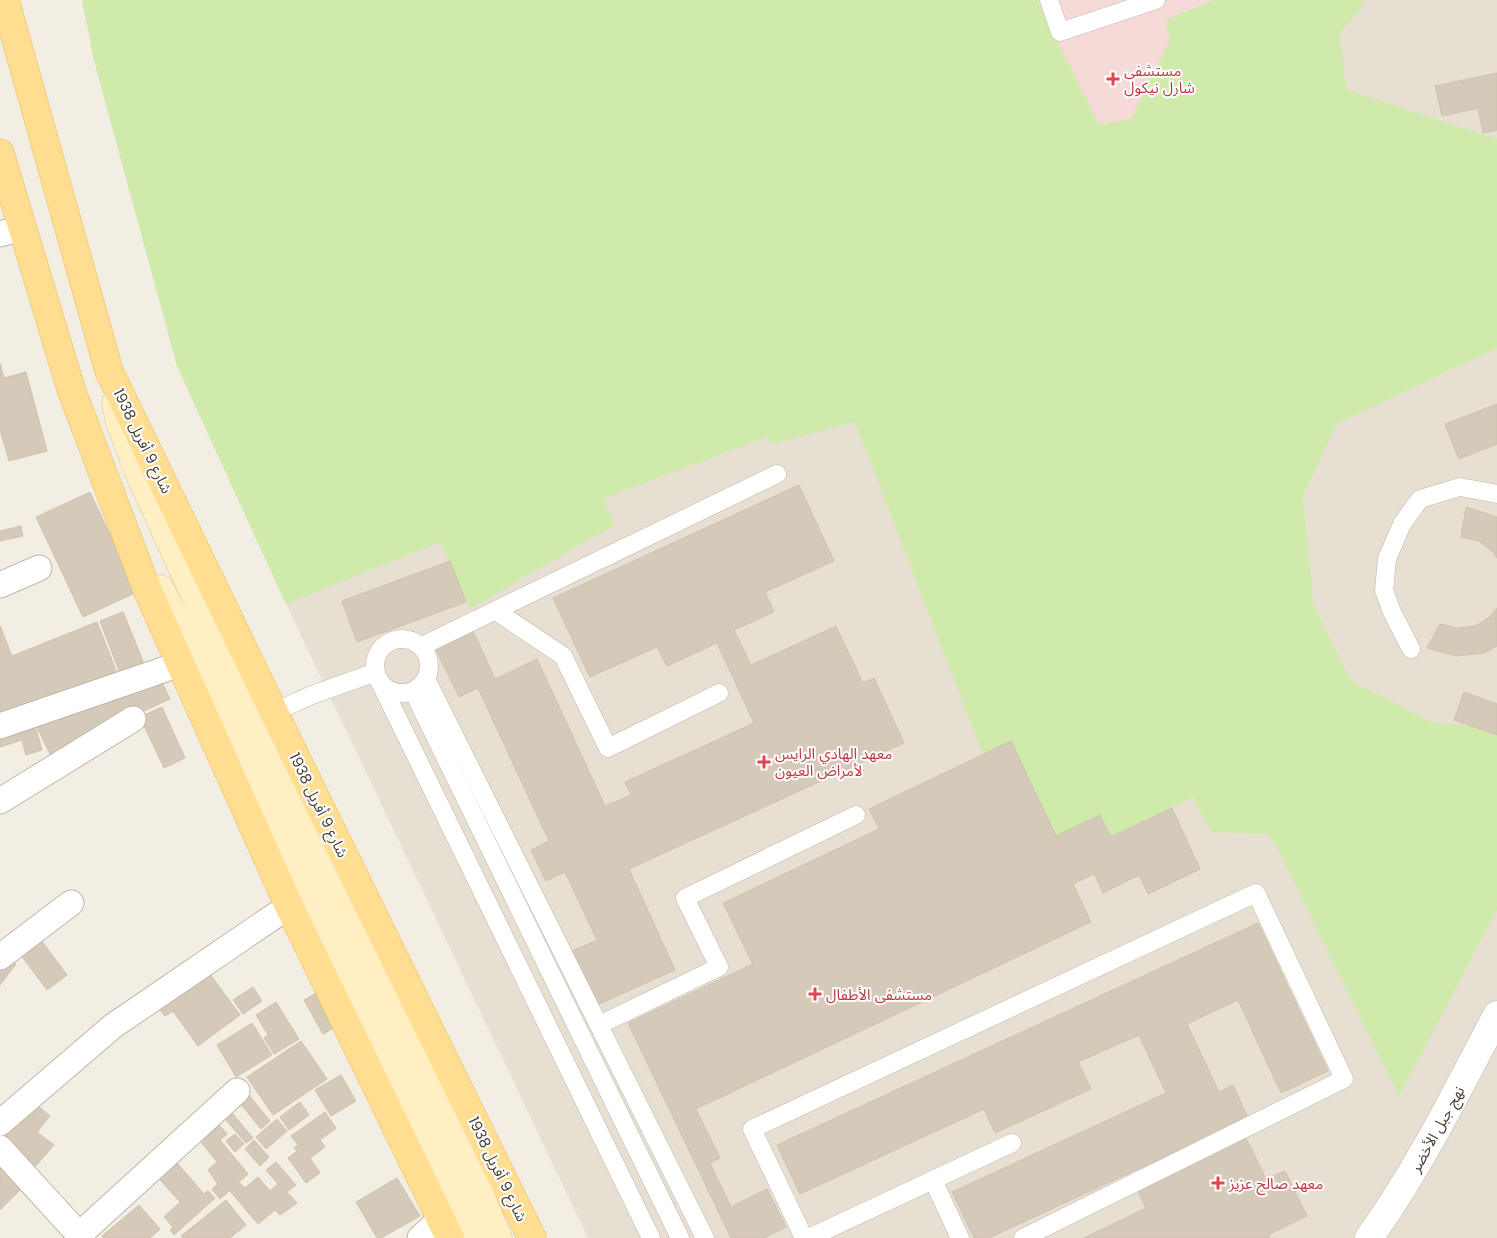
<svg xmlns="http://www.w3.org/2000/svg" width="1497" height="1238" font-family="Poppins,'Noto Sans Arabic',sans-serif">
  <style>
    .residential { fill: #e7e0d2 }
    .medical { fill: #f5dad7 }
    .green { fill: #cfeaab }
    .building { fill: #d5cab9; stroke: #d0c1ac }
    .lines { fill: none; stroke-linecap: round; stroke-linejoin: round }
    .service-casing { stroke: #bfb6a6; stroke-width: 19 }
    .pedestrian-casing { stroke: #bfb6a6; stroke-width: 27 }
    .tertiary-casing { stroke: #bfb6a6; stroke-width: 29 }
    .secondary-casing { stroke: #d9c493; stroke-width: 29 }
    .primary-casing { stroke: #e9bc5c; stroke-width: 29 }
    .service { stroke: #fff; stroke-width: 18 }
    .pedestrian { stroke: #fff; stroke-width: 25 }
    .tertiary { stroke: #fff; stroke-width: 28 }
    .secondary { stroke: #ffefc2; stroke-width: 28 }
    .primary { stroke: #ffdd91; stroke-width: 28 }
    .health-dot { fill: #e0444e; stroke: #fff; stroke-width: 2 }
    .labels { text-anchor: middle; dominant-baseline: central; stroke-width: 4; stroke-linejoin: round; paint-order: stroke }
    .health-label { font-size: 15px; fill: #be3a42; stroke: #fff; text-anchor: start }
    .street-label { font-size: 15px; fill: #463e34; stroke: #fff }
  </style>
  <rect width="100%" height="100%" fill="#f3eee4"/>
  <!-- residential -->
  <path class="residential" d="M82,0H1497V1238H588L286,604L177,366L94,60Z"/>
  <!-- medical -->
  <path class="medical" d="M1037,0H1215L1165,20L1170,39L1131,119L1098,125Z"/>
  <!-- green -->
  <path class="green" d="M82,0H1037L1099,125L1131,119L1170,39L1165,20L1215,0H1360L1365,4L1339,33L1347,90L1497,139V348L1336,424L1303,496L1313,603L1351,680L1431,722L1497,729V910L1399,1096L1270,834L1211,832L1193,797L1111,837L1100,815L1056,836L1011,742L983,755L855,422L773,444L767,437L604,498L614,525L470,609L440,542L286,604L177,366L94,60Z"/>
  <!-- building -->
  <g class="building">
    <path d="M1497,73V130L1483,133L1478,108L1442,116L1435,86Z"/>
    <path d="M0,363L4,378L26,372L47,451L9,461L0,430Z"/>
    <path d="M1497,404V444L1459,459L1445,424Z"/>
    <path d="M799,485L834,561L765,592L774,612L734,630L751,665L836,626L863,683L874,678L904,743L629,869L675,970L597,1005L572,951L597,940L565,872L546,881L531,850L549,841L478,688L459,697L435,648L473,631L495,679L537,659L605,806L631,795L625,782L754,723L717,643L667,666L657,647L590,677L553,598Z"/>
    <path d="M90,492L137,592L83,617L36,517Z"/>
    <path d="M1466,507L1497,517V558L1493,552L1479,541L1461,537Z"/>
    <path d="M21,526L23,536L0,541V531Z"/>
    <path d="M450,561L466,602L357,642L342,601Z"/>
    <path d="M1497,608V646L1485,653L1456,656L1427,648L1440,624L1457,628L1475,626L1490,617Z"/>
    <path d="M123,612L145,666L121,676L100,621Z"/>
    <path d="M97,622L119,678L0,726V626L12,656Z"/>
    <path d="M156,670L170,699L50,754L36,725Z"/>
    <path d="M1464,692L1497,704V735L1454,720Z"/>
    <path d="M162,707L185,758L164,768L140,717Z"/>
    <path d="M33,719L42,750L26,755L22,740L0,747V728Z"/>
    <path d="M1011,741L1056,836L1100,815L1111,837L1172,808L1200,869L1148,894L1139,875L1103,893L1094,874L1073,884L1091,922L696,1109L720,1158L710,1163L731,1207L767,1189L786,1227L764,1238H731L628,1023L753,964L723,903L879,829L869,809Z"/>
    <path d="M1258,923L1328,1071L1281,1093L1238,1000L1187,1024L1219,1092L1233,1085L1248,1118L989,1238H974L952,1192L1166,1093L1139,1035L1078,1062L1091,1089L995,1133L984,1109L800,1194L777,1145Z"/>
    <path d="M32,928L67,975L47,990L12,943Z"/>
    <path d="M0,952L16,964L0,985Z"/>
    <path d="M207,970L240,1015L198,1046L173,1011L165,1016L157,1006Z"/>
    <path d="M253,987L262,1001L243,1014L233,1000Z"/>
    <path d="M322,990L341,1024L323,1034L304,1000Z"/>
    <path d="M276,1002L299,1039L274,1054L264,1038L268,1035L256,1015Z"/>
    <path d="M252,1023L272,1055L236,1077L217,1045Z"/>
    <path d="M301,1041L327,1079L273,1115L247,1077Z"/>
    <path d="M341,1075L356,1101L331,1116L315,1090Z"/>
    <path d="M249,1095L270,1121L261,1129L239,1102Z"/>
    <path d="M26,1096L50,1116L37,1132L54,1145L33,1169L0,1141V1127Z"/>
    <path d="M300,1102L309,1115L289,1130L280,1117Z"/>
    <path d="M325,1112L336,1128L320,1140L325,1147L310,1158L320,1173L306,1183L288,1158L297,1151L294,1148L298,1145L291,1136Z"/>
    <path d="M232,1113L253,1138L246,1143L225,1119Z"/>
    <path d="M277,1119L287,1131L266,1149L256,1137Z"/>
    <path d="M219,1125L227,1134L220,1140L248,1174L220,1199L212,1189L218,1184L208,1170L217,1162L200,1141Z"/>
    <path d="M235,1134L244,1144L235,1152L226,1141Z"/>
    <path d="M1245,1136L1266,1179L1285,1171L1307,1216L1268,1235L1270,1238H1084L1146,1208L1136,1188Z"/>
    <path d="M254,1140L269,1157L260,1166L245,1149Z"/>
    <path d="M172,1157L204,1194L208,1191L215,1198L174,1235L170,1230L173,1227L164,1217L180,1202L154,1173Z"/>
    <path d="M276,1162L296,1185L287,1192L297,1203L280,1215L275,1210L258,1224L230,1191L240,1183L245,1188L258,1177L270,1191L278,1184L266,1170Z"/>
    <path d="M0,1168L21,1189L0,1210Z"/>
    <path d="M397,1178L420,1216L381,1238H377L356,1202Z"/>
    <path d="M226,1200L246,1225L230,1238H183L181,1236Z"/>
    <path d="M139,1205L160,1229L150,1238H104L102,1236Z"/>
  </g>
  <g class="lines">
    <!-- service casing -->
    <g class="service-casing">
      <g id="service">
        <path d="M1049,0L1060,32L1156,0"/>
        <path d="M496,611L563,656L608,748L719,693"/>
        <circle cx="402" cy="666" r="27"/>
        <path d="M422,646L777,474"/>
        <path d="M1411,649L1392,612L1384,590L1387,559L1402,524L1420,499L1460,487L1497,494"/>
        <path d="M378,678L651,1238"/>
        <path d="M426,679L705,1238"/>
        <path d="M413,691L680,1238"/>
        <path d="M274,712L312,695L376,672"/>
        <path d="M599,1025L719,967L685,898L856,815"/>
        <path d="M933,1180L960,1238"/>
        <path d="M804,1238L752,1129L1256,893L1344,1079L1023,1238"/>
        <path d="M809,1238L1012,1143"/>
      </g>
    </g>
    <!-- pedestrian casing -->
    <g class="pedestrian-casing">
      <g id="pedestrian">
        <path d="M0,234L22,228"/>
        <path d="M0,585L39,568"/>
        <path d="M0,726L180,664"/>
        <path d="M0,801L133,719"/>
        <path d="M0,957L71,903"/>
        <path d="M0,1123L113,1026L289,906"/>
        <path d="M0,1148L82,1238"/>
        <path d="M79,1235L237,1091"/>
        <path d="M420,1238L441,1219"/>
      </g>
    </g>
    <!-- tertiary casing -->
    <g class="tertiary-casing">
      <path id="tertiary" d="M1369,1238C1419,1168 1457,1091 1497,1015"/>
    </g>
    <!-- secondary casing -->
    <g class="secondary-casing">
      <g id="secondary">
        <path d="M116,403L120,422L140,475L273,766L479,1193L498,1238"/>
        <path d="M160,589L255,777L476,1238"/>
      </g>
    </g>
    <!-- primary casing -->
    <g class="primary-casing">
      <g id="primary">
        <path d="M5,0L109,371L298,762L532,1238"/>
        <path d="M0,153L71,389L146,587L289,906L450,1238"/>
      </g>
    </g>
    <!-- service -->
    <use href="#service" class="service"/>
    <!-- pedestrian -->
    <use href="#pedestrian" class="pedestrian"/>
    <!-- tertiary -->
    <use href="#tertiary" class="tertiary"/>
    <!-- secondary -->
    <use href="#secondary" class="secondary"/>
    <!-- primary -->
    <use href="#primary" class="primary"/>
  </g>
  <!-- markers -->
  <g class="health-dot">
    <path d="M1110.5 71.5h5v5h5v5h-5v5h-5v-5h-5v-5h5z"/>
    <path d="M761.5 754.5h5v5h5v5h-5v5h-5v-5h-5v-5h5z"/>
    <path d="M812.5 986.5h5v5h5v5h-5v5h-5v-5h-5v-5h5z"/>
    <path d="M1215.5 1175.5h5v5h5v5h-5v5h-5v-5h-5v-5h5z"/>
  </g>
  <g class="labels">
    <!-- health labels -->
    <g class="health-label">
      <text x="1124" y="70">مستشفى<tspan x="1124" dy="17">شارل نيكول</tspan></text>
      <text x="775" y="753">معهد الهادي الرايس<tspan x="775" dy="17">لأمراض العيون</tspan></text>
      <text x="826" y="994">مستشفى الأطفال</text>
      <text x="1229" y="1183">معهد صالح عزيز</text>
    </g>
    <!-- street labels -->
    <g class="street-label">
      <text transform="translate(143 441) rotate(64)">شارع 9 أفريل 1938</text>
      <text transform="translate(319 805) rotate(64)">شارع 9 أفريل 1938</text>
      <text transform="translate(1437 1129) rotate(-61)">نهج جبل الأخضر</text>
      <text transform="translate(498 1169) rotate(64)">شارع 9 أفريل 1938</text>
    </g>
  </g>
</svg>
